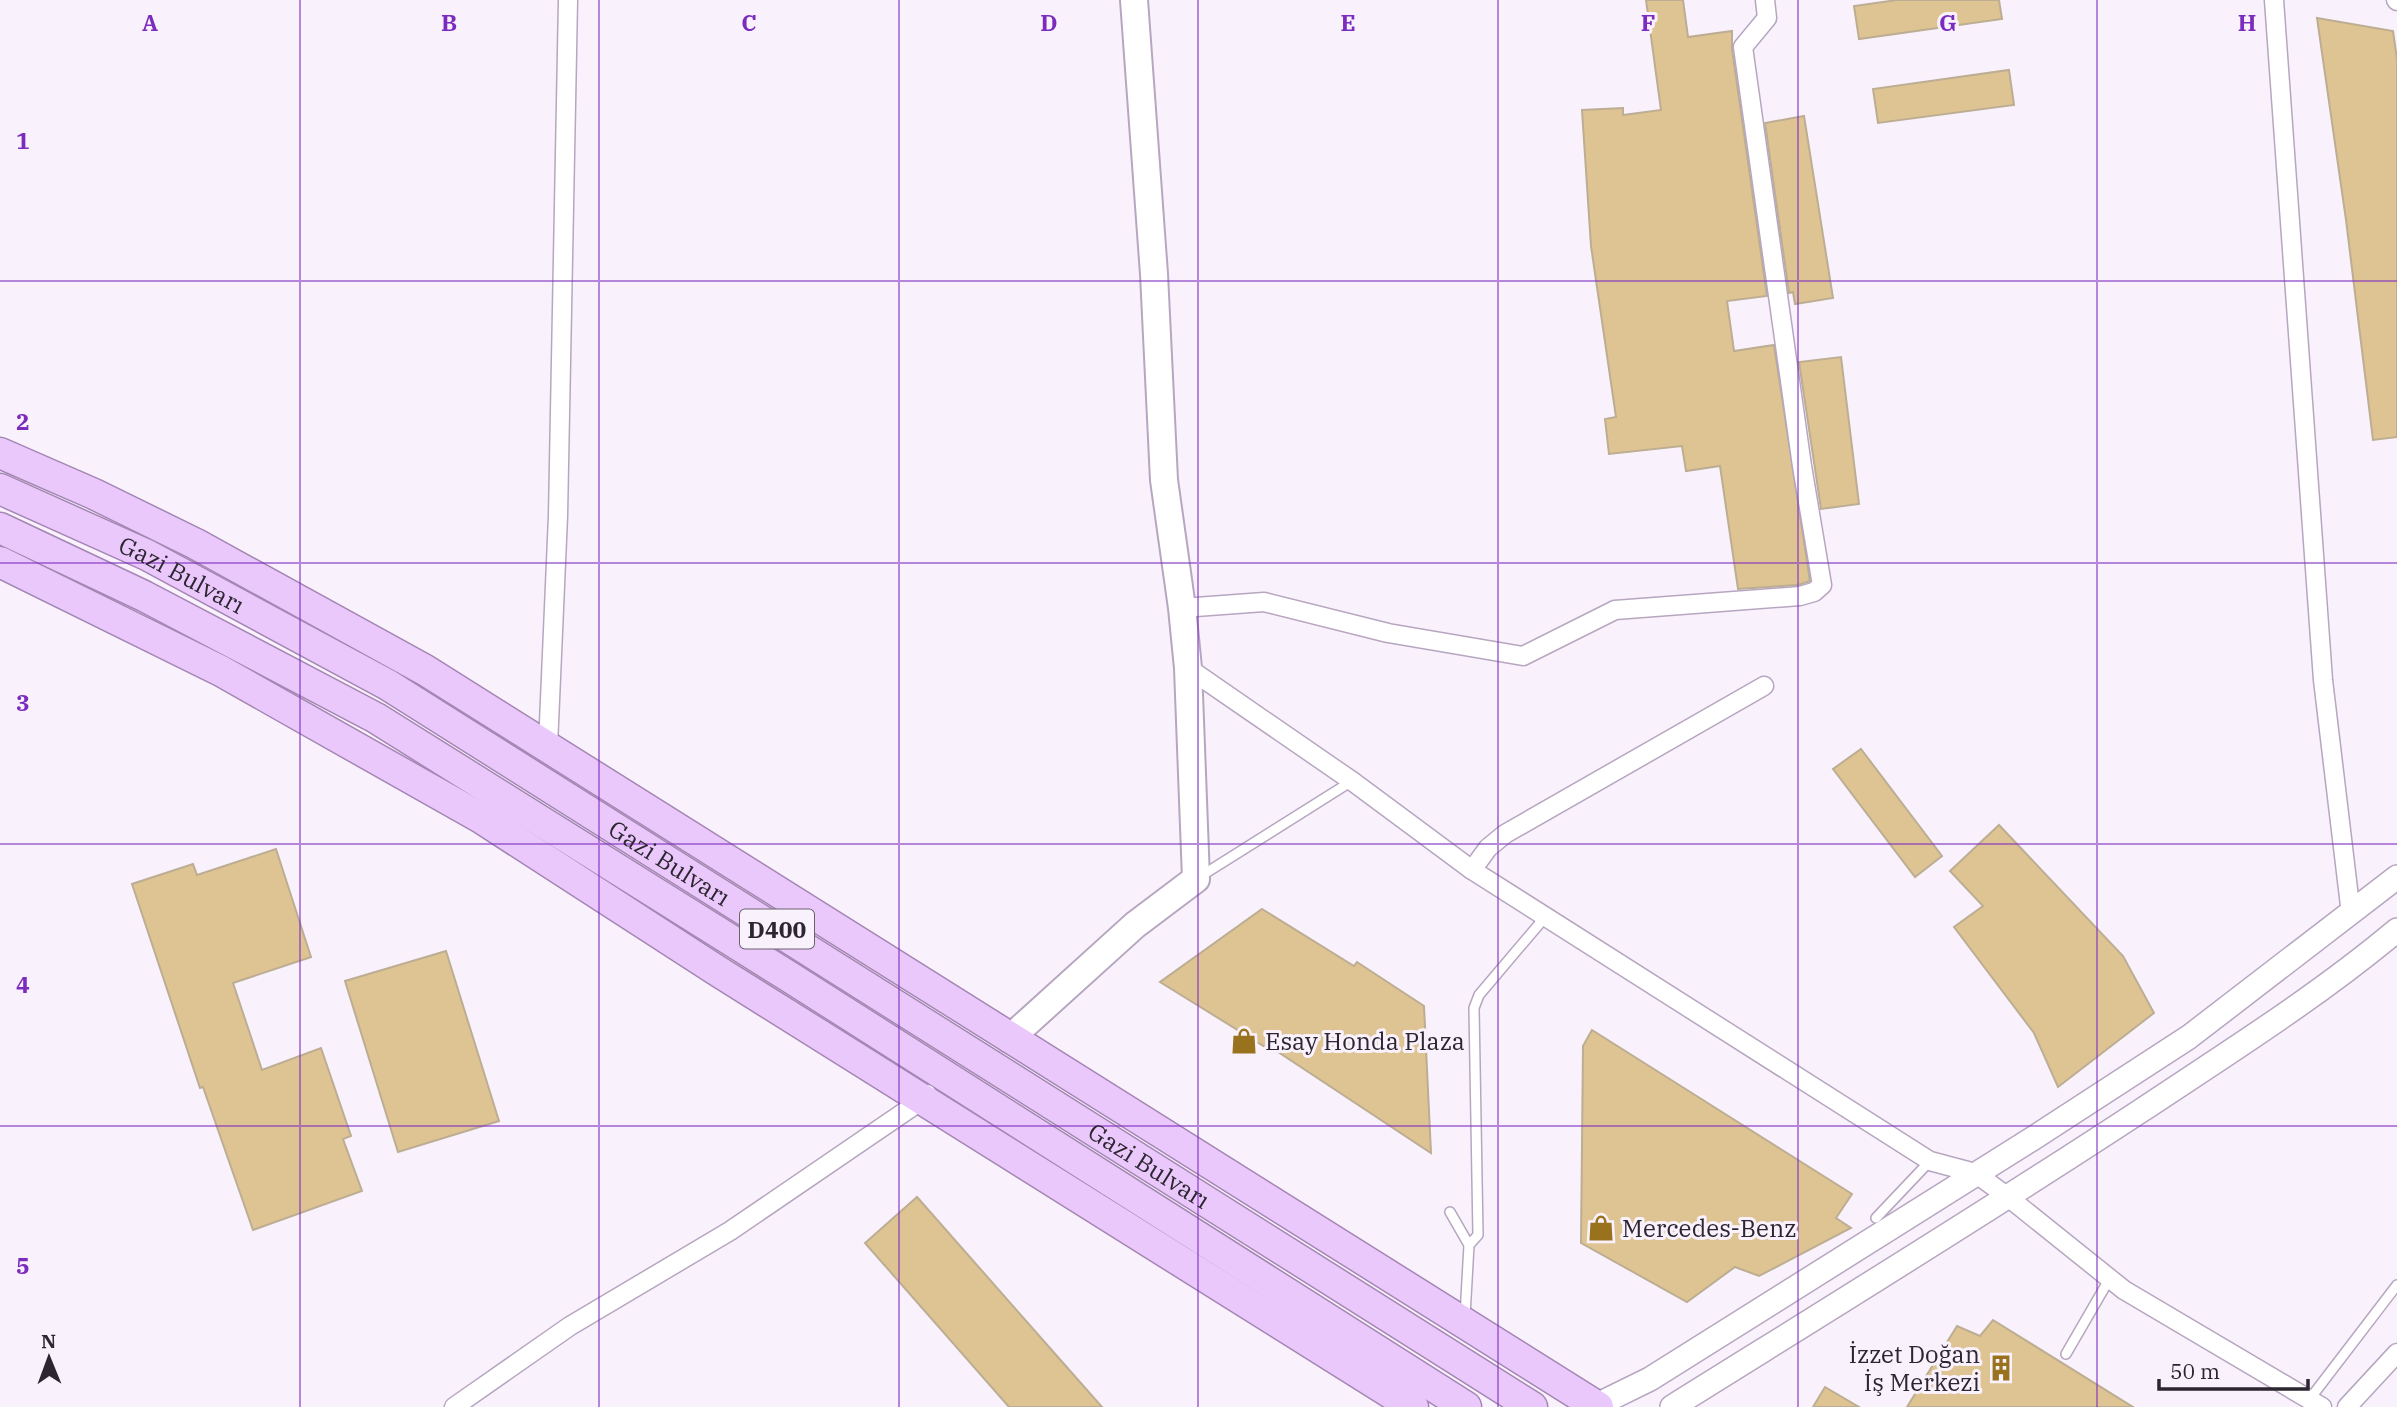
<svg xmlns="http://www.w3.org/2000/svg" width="2397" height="1407" font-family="'IBM Plex Serif',serif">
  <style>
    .building { fill: #dfc493; stroke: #bcad93; stroke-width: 2 }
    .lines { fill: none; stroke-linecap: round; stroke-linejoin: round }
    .service-casing { stroke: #b7a6c0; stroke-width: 12 }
    .minor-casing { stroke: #b7a6c0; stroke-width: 21 }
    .tertiary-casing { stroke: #b7a6c0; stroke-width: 26 }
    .secondary-casing { stroke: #b7a6c0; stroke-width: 30 }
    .trunk-casing { stroke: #a486b3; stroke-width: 33 }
    .service { stroke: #fff; stroke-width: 9 }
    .minor { stroke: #fff; stroke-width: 18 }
    .tertiary { stroke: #fff; stroke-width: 23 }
    .secondary { stroke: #fff; stroke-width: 26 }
    .trunk { stroke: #eac8fb; stroke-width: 30 }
    .grid { fill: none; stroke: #7b2cbf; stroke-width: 2; stroke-opacity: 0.55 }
    .labels { text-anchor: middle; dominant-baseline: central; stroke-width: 6; stroke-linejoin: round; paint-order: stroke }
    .shield { fill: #f9f2fd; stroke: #6a636e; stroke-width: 2 }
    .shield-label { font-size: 23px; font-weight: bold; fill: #2c2630 }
    .street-label { font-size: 24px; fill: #2c2630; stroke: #f9f2fd }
    .poi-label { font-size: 24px; fill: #2c2630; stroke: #f9f2fd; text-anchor: start }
    .grid-label { font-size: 23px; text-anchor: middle; font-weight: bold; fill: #7b2cbf; stroke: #f9f2fd; stroke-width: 6; stroke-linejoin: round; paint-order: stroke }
  </style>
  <rect width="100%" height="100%" fill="#f9f2fd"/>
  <!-- building -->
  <g class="building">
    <path d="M1646,0H1683L1688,37L1732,31V49L1767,296L1727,301L1734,351L1774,345L1810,581L1798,585L1738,589L1720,466L1686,471L1682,446L1609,454L1605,419L1616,417L1591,246L1582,110L1623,108V115L1661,110Z"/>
    <path d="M1897,0H1999L2002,19L1859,39L1854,6Z"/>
    <path d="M2317,18L2393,31L2397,59V437L2373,440L2346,220Z"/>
    <path d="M2009,70L2014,105L1878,123L1873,89Z"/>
    <path d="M1804,116L1833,298L1795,304L1793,292L1789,293L1765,123Z"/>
    <path d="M1841,357L1859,504L1821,509L1799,362Z"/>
    <path d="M1861,749L1942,856L1915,877L1833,769Z"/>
    <path d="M1999,825L2123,956L2154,1013L2058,1087L2034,1033L1954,927L1983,906L1950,871Z"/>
    <path d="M276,849L311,957L233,983L262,1070L321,1048L351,1136L343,1139L362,1191L253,1230L203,1087L200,1088L132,884L193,864L197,875Z"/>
    <path d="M1262,909L1354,966L1357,962L1424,1006L1431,1153L1275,1050L1273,1052L1160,982Z"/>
    <path d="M446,951L499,1121L398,1152L345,981Z"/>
    <path d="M1592,1030L1852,1194L1836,1218L1851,1228L1759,1276L1735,1267L1687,1302L1581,1243L1583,1046Z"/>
    <path d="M917,1197L1064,1364L1102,1407H1009L865,1243Z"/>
    <path d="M1993,1320L2133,1407H1907L1957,1326L1980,1336Z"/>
    <path d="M1825,1387L1859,1407H1813Z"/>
  </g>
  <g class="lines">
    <!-- service casing -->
    <g class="service-casing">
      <g id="service">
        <path d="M1201,876L1352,781"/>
        <path d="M1450,1212L1469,1245L1465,1316"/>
        <path d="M1876,1218L1930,1161"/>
        <path d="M1469,1245L1478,1235L1474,1008L1479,995L1546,916"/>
        <path d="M2066,1354L2110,1278"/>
        <path d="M2309,1400L2397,1285"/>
      </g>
    </g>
    <!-- minor casing -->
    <g class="minor-casing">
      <g id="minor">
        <path d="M2274,0L2323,680L2351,914"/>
        <path d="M2396,0L2397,1"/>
        <path d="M1182,608L1264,602L1388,633L1523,656L1615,610L1800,596L1814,592L1822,585L1802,466L1743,47L1767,18L1765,0"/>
        <path d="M1188,668L1352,781L1472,870L1930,1161L1975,1173L2008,1197L2124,1290L2322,1407"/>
        <path d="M548,746L558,516L568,0"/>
        <path d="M1472,870L1488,848L1505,834L1764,686"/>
        <path d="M454,1407L570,1326L730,1231L922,1100L927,1094"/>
        <path d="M2347,1407L2397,1353"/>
      </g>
    </g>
    <!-- tertiary casing -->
    <g class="tertiary-casing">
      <g id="tertiary">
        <path d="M1595,1406L1650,1379L2032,1139L2189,1037L2397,877"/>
        <path d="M1672,1407C1829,1309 1987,1212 2142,1110C2229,1052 2317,997 2397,930"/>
      </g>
    </g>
    <!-- secondary casing -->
    <g class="secondary-casing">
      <path id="secondary" d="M1009,1039L1135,925L1196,879L1188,668L1182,608L1164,480L1154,274L1134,0"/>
    </g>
    <!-- trunk casing -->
    <g class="trunk-casing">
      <g id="trunk">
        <path d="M0,453L94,494L196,544L425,670L1598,1407"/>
        <path id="s1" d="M0,489L147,555L388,685L1532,1407"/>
        <path d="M0,528L144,596L376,718L788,976L1466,1407"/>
        <path d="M0,562L221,671L481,818L716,970L1413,1407"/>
      </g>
    </g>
    <!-- service -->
    <use href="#service" class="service"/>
    <!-- minor -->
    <use href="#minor" class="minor"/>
    <!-- tertiary -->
    <use href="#tertiary" class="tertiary"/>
    <!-- secondary -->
    <use href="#secondary" class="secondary"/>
    <!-- trunk -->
    <use href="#trunk" class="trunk"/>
  </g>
  <!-- grid -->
  <path class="grid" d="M300,0V1407M599,0V1407M899,0V1407M1198,0V1407M1498,0V1407M1798,0V1407M2097,0V1407M0,281H2397M0,563H2397M0,844H2397M0,1126H2397"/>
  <!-- icons -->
  <defs>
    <g id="shop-bare" transform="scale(2.1)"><path d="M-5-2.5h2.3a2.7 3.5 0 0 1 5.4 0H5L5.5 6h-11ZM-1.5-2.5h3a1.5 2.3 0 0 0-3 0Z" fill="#99721e" stroke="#f9f2fd" stroke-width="2.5" paint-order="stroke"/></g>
    <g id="building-bare" transform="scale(2.1)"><path d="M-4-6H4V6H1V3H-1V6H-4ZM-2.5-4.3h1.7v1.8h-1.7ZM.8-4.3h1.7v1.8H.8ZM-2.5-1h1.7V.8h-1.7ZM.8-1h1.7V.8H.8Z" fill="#99721e" stroke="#f9f2fd" stroke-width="2.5" paint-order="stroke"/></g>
  </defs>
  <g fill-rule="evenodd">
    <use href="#shop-bare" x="1244" y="1041"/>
    <use href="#shop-bare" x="1601" y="1228"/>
    <use href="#building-bare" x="2001" y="1368"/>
  </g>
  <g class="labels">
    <!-- shield labels -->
    <rect class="shield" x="740" y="909.5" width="74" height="39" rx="5"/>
    <g class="shield-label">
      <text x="777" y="929">D400</text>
    </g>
    <!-- street labels -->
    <g class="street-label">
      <text stroke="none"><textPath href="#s1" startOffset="201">Gazi Bulvarı</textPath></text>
      <text stroke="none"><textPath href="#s1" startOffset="768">Gazi Bulvarı</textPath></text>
      <text stroke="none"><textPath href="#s1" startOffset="1335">Gazi Bulvarı</textPath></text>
    </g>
    <!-- poi labels -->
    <g class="poi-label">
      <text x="1265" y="1041">Esay Honda Plaza</text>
      <text x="1622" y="1228">Mercedes-Benz</text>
      <text x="1980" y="1354" text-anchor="end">İzzet Doğan<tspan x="1980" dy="28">İş Merkezi</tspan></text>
    </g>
  </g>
  <g class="grid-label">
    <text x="150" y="31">A</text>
    <text x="449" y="31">B</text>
    <text x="749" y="31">C</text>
    <text x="1049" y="31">D</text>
    <text x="1348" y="31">E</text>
    <text x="1648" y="31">F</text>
    <text x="1948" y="31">G</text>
    <text x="2247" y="31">H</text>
    <text x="23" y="149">1</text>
    <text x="23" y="430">2</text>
    <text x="23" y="711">3</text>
    <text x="23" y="993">4</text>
    <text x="23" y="1274">5</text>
  </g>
  <!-- north arrow -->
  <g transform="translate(49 1358) rotate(359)" stroke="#f9f2fd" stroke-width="5" paint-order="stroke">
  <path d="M0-5L12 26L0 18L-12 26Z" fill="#2c2630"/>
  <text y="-10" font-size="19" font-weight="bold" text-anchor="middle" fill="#2c2630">N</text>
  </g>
  <!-- scale -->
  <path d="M2159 1379v10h149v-10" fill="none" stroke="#2c2630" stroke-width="3.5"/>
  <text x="2170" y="1379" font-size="21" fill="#2c2630" stroke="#f9f2fd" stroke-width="5" paint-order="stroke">50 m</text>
</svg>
